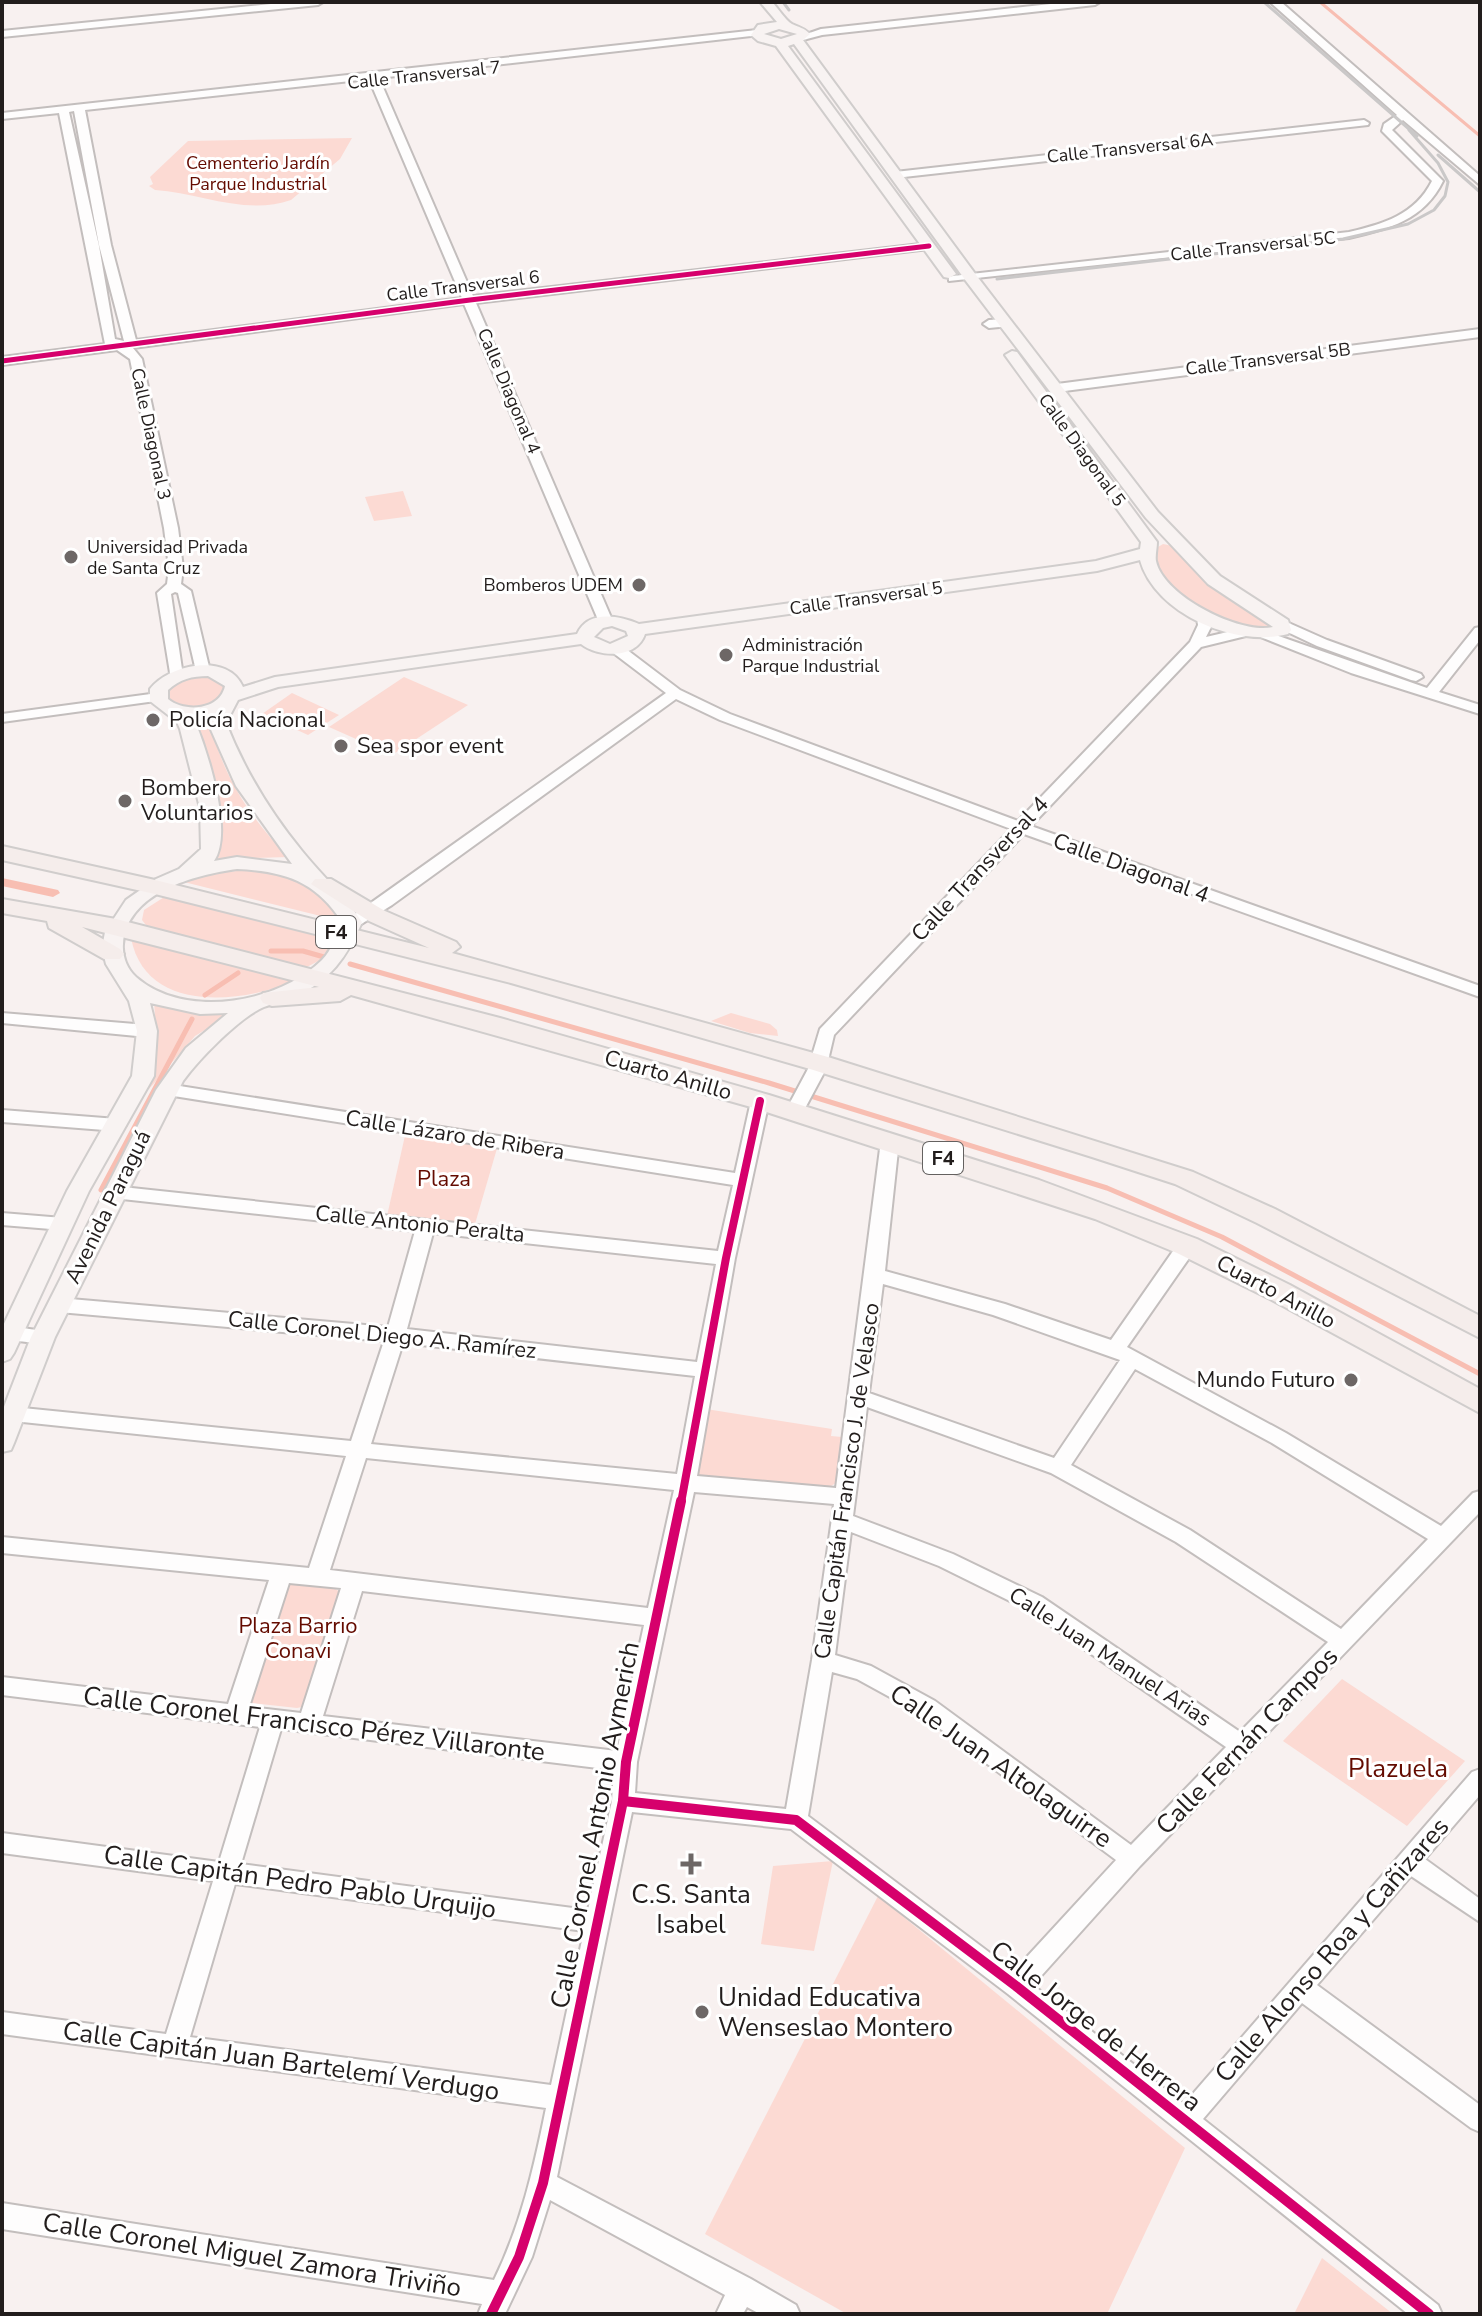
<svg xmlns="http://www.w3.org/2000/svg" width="1482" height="2316" font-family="'Nunito Sans',sans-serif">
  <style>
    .green { fill: #fcdad3 }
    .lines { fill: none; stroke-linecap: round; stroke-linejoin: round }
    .stream-far1 { stroke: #f8beb2; stroke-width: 3 }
    .stream { stroke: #f8beb2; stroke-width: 5 }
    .canal { fill: #f8beb2; fill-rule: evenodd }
    .minor-casing { stroke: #c3bebd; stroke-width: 4 }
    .major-casing { stroke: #d0cdcc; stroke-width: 4 }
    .highway-casing { stroke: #d0cdcc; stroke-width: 4 }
    .minor { fill: #fefdfd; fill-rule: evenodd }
    .major { fill: #f8f3f2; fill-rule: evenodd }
    .highway { fill: #f5edeb; fill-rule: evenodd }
    .rail { stroke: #cac8c8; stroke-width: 3 }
    .cycleway-far2-casing { stroke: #fff; stroke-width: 8 }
    .cycleway-far1-casing { stroke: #fff; stroke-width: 13 }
    .cycleway-casing { stroke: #fff; stroke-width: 15 }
    .cycleway-far2 { stroke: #d6006c; stroke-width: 5 }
    .cycleway-far1 { stroke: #d6006c; stroke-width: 8 }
    .cycleway { stroke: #d6006c; stroke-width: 10 }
    .poi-dot { fill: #6d6766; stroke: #fff; stroke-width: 3 }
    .labels { text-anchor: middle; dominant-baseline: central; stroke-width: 6; stroke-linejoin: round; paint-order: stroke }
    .far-street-label { font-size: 18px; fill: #221d1c; stroke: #fff }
    .far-park-label { font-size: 18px; fill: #640b00; stroke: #fff }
    .far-poi-label { font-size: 18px; fill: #221d1c; stroke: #fff; text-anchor: start }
    .shield { fill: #fff; stroke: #646160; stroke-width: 2 }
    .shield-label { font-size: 20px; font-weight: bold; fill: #221d1c }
    .poi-label { font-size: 22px; fill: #221d1c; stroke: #fff; text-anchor: start }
    .street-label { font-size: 22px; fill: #221d1c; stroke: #fff }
    .park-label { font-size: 22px; fill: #640b00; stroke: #fff }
    .near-street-label { font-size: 26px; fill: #221d1c; stroke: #fff }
    .near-park-label { font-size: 26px; fill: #640b00; stroke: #fff }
    .near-poi-label { font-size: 26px; fill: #221d1c; stroke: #fff }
  </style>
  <rect width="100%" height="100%" fill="#f8f1f0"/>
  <!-- green -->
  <g class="green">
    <path d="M352,138L340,159L291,200C247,216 200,193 155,190L149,186L153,184L150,177L188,141Z"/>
    <path d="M403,491L412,516L374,521L365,497Z"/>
    <path d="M1163,544L1173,546C1205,582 1236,599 1276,625L1270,629C1224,625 1160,601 1153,550Z"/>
    <path d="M207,676L224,687V692C211,709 186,711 169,700L167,692C176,678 192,675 207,676Z"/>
    <path d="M404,677L468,705L392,755L329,727Z"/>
    <path d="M292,693L339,715L308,735L262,714Z"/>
    <path d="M208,716C221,772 248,817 289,857L215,859L221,842V829L193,717Z"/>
    <path d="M254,869L294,875L338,908L341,921L184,882L210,874Z"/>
    <path d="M169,894L324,934L334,944L326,957L305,968L149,929L142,920L144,910Z"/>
    <path d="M131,938L299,979C246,1003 146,1016 131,938Z"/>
    <path d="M154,1001L189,1011L231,1014L195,1036L149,1089L156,1032Z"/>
    <path d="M731,1013L770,1024L777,1030L778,1036L750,1033L711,1021Z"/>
    <path d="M406,1131L498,1145L475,1224L387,1216Z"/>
    <path d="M706,1409L832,1429L831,1436L842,1437L836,1483L826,1489L701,1476L697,1473Z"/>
    <path d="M297,1583L332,1586L342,1594L306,1706L297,1708L252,1703L249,1700L287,1586Z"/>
    <path d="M1342,1679L1465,1761L1407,1826L1283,1741Z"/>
    <path d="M833,1861L814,1951L761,1944L773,1866Z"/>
    <path d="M878,1896L1185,2148L1107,2314H847L705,2234Z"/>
    <path d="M1322,2258L1393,2314H1294Z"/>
  </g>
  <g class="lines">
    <!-- stream-far1 -->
    <path class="stream-far1" d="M1320,2L1480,136"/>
    <!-- stream -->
    <g class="stream">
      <path d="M271,951H303L324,957"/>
      <path d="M350,964L769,1083L1107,1188L1222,1237L1480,1374"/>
      <path d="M205,995L238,973"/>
      <path d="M101,1190L192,1019"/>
    </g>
    <!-- canal -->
    <path class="canal" d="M2,878L58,890L60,893L53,897L2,886Z"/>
    <!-- minor casing -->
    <g class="minor-casing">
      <g id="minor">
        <path d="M290,2H323L318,5L2,37V31Z"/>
        <path d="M1069,2H1100L1095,5L822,35L803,40L798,37L821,29Z"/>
        <path d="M1270,2H1281L1480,176V185L1403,120L1392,130L1443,181C1424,220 1389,229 1349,238L949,281V277L953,276L1349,232C1383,224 1415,215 1432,181L1382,131L1384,124L1397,115Z"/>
        <path d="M757,30L762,33L760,35L379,78L473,296L929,243L935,246L929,249L476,303L613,622L611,625H601L599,622L464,304L133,348L142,359L178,528L183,568L181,584L191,591L210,671L203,675L196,671L178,593L175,592L171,594L183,676L176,680L171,679L157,593L167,584L169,568L164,528L130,359L117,350L2,365V357L105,344L59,113L2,119V113ZM369,79L462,298L136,340L111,245L85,110ZM74,111L99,245L124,341L115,339L99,246L69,112Z"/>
        <path d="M1364,120L1369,123L1368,125L895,178L890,175L895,172Z"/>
        <path d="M1006,319L1012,323L1010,326L989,328L983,324L989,320Z"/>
        <path d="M1480,329V337L1057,392L1051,388L1057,384Z"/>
        <path d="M1204,612L1211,616L1212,625L1206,637L1249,627L1256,631L1254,634L1201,647L1031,826L1480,986V997L1024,834L834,1035L826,1069L803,1112L800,1116H788L785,1112L808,1069L820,1029L1011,829L720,720L676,699L392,905L358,926H346L344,922L666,693L612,652V646H622L680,690L730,714L1018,821L1190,642L1198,625L1197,616Z"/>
        <path d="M1282,620L1327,640L1421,674L1423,677L1416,681L1411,680L1317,646L1277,627V621Z"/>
        <path d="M1480,627V640L1439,692L1480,705V714L1351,673L1258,636L1265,632L1270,633L1427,688L1475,628Z"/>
        <path d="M158,693L163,694V700L2,722V714Z"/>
        <path d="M2,1013L147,1025L156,1031L147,1037L2,1023Z"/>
        <path d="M167,1084L735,1173L751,1101L754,1097H766L769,1101L735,1258L697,1476L836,1488L881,1141L890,1135L899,1141L885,1271L1005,1304L1111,1340L1180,1241H1194L1196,1246L1194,1251L1127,1347L1286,1433L1441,1526L1473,1493L1480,1491V1512L1140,1866L1033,1985L1184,2104L1472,1772L1480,1769V1795L1425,1859L1480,1899V1922L1411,1876L1317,1985L1480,2105V2132L1471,2128L1302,2003L1203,2119L1438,2305L1442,2314H1408L1008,1994L791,1829L632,1812L557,2177L751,2279L796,2305L800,2314H760L747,2307L743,2314H716L725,2295L550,2200L532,2257L505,2314H478L482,2304L2,2229V2203L494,2280C521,2225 534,2167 546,2108L2,2034V2012L166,2034L213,1881L2,1853V1833L219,1862L260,1727L2,1695V1677L228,1704L269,1580L2,1553V1537L309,1568L346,1456L13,1421L6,1419L3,1414L6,1409L13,1407L351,1441L384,1341L59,1312L52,1310L49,1305L52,1300L59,1298L388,1327L415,1231L113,1198L107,1196L104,1192L107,1188L113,1186L718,1251L733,1185L161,1094L158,1090L161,1086ZM433,1233L716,1264L697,1362L407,1329ZM883,1284L993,1315L1120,1360L1054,1458L869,1393ZM403,1343L695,1376L677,1474L371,1444ZM1135,1369L1272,1443L1428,1539L1341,1629L1190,1530L1071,1465ZM867,1407L1051,1473L1176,1542L1328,1642L1240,1732L1042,1597L953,1554L853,1516ZM366,1458L674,1490L648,1608L330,1570ZM694,1492L834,1504L812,1660L786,1809L635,1793L637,1762ZM851,1532L939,1566L1026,1609L1226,1747L1131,1845L935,1701L871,1666L835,1655ZM289,1583L341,1588L301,1713L249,1707ZM362,1591L644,1625L617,1751L323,1716ZM832,1672L857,1679L919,1713L1116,1860L1014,1971L808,1816ZM281,1729L614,1770L612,1801L588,1910L241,1864ZM235,1884L584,1931L551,2085L190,2037Z"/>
        <path d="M2,1110L117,1119L126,1125L117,1131L2,1122Z"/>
        <path d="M2,1213L63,1218L72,1224L63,1230L2,1225Z"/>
        <path d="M2,1325L50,1332L53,1337L50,1342L43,1344L2,1339Z"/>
      </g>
    </g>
    <!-- major casing -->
    <g class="major-casing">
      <path id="major" d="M760,2H772C778,8 785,20 792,24C800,28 803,27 810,34L803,40L976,275L1158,512L1220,576L1288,620L1291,630L1288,634C1236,648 1155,614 1140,560L1097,571L645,634C637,659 599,658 581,644L278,687L238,700L226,723C245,771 270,812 302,851C322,876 344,895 362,922C347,957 330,981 294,997C284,1001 274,1003 264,1007C240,1017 200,1058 183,1081L55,1337L14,1443L11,1450L2,1452V1412L31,1337L156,1090L186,1048L228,1013L200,1014L150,1003L157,1031L154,1076L89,1191L14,1353L10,1359L2,1362V1328L67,1191L132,1076L137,1031L129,1001L106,964L102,948L105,932L126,900L156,879L179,869L201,849L200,808L180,729L177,722L150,701V689C169,664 228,652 243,687L275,677L577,634C588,609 620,616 639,624L1096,561L1140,549L1141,542L1005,355L1012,351L1017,352L1157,542C1157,548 1155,556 1156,561C1163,596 1241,635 1273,627L1208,584L1146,518L966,281L794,44L788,46L956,274L949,278L944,277L776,46L758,41L751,35L758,25L777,22ZM779,29L797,34L781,39L764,34ZM612,626L626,631L628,636L610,644L594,637L603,628ZM208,676L225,686C220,710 185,713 168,699V690C180,679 192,676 208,676ZM211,715L208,723L236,786L292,864L237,857L214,861C234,832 207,750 194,719ZM237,869C284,871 316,881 342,922C336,935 332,950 322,960C279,1003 185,1020 136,977C127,969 122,956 123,944C127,892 195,875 237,869Z"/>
    </g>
    <!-- highway casing -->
    <g class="highway-casing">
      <g id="highway">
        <path d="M2,846L155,880L429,948L369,921L311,884L315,879H331L385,911L456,942L460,947L452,953L828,1057L1193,1172L1275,1209L1480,1316V1338L1257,1223L1175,1184L1092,1157L810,1069L511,983L155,894L2,860Z"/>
        <path d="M2,899L116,919L500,1018L769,1095L1039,1180L1197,1239L1290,1285L1480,1389V1413L1270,1299L1177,1253L1095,1219L751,1107L351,995L340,1001L272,1006L263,1003L260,998L263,993L319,987L82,927L120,949L124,954L120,959H104L49,928L47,921L2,913Z"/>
      </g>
    </g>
    <!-- minor -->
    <use href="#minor" class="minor"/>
    <!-- major -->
    <use href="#major" class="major"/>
    <!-- highway -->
    <use href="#highway" class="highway"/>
    <!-- rail -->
    <g class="rail">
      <path d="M783,2L789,10"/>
      <path d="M1264,2L1417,136"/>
      <path d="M1438,155L1480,192"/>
      <path d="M997,279L1343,239L1408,224L1434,210L1445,196L1448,182L1438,163L1409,130"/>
    </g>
    <!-- cycleway-far2 casing -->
    <g class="cycleway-far2-casing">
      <path id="cycleway-far2" d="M2,361L470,300L929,246"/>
    </g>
    <!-- cycleway-far1 casing -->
    <g class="cycleway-far1-casing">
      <path id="cycleway-far1" d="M681,1503L726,1258L760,1101"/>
    </g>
    <!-- cycleway casing -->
    <g class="cycleway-casing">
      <g id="cycleway">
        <path d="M623,1801L796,1820L1016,1986L1429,2314"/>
        <path d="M491,2314L519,2257L543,2183L623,1801L626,1762L681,1501"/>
      </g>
    </g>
    <!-- cycleway-far2 -->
    <use href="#cycleway-far2" class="cycleway-far2"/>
    <!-- cycleway-far1 -->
    <use href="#cycleway-far1" class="cycleway-far1"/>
    <!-- cycleway -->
    <use href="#cycleway" class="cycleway"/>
  </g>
  <!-- markers -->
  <g class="poi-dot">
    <circle cx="71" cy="557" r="8"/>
    <circle cx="639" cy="585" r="8"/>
    <circle cx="726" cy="655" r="8"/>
    <circle cx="153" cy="720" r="8"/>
    <circle cx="341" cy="746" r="8"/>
    <circle cx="125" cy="801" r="8"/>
    <circle cx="1351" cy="1380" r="8"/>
    <path d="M687 1852h8v8h8v8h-8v8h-8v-8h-8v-8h8z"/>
    <circle cx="702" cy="2012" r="8"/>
  </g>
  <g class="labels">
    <!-- far-street labels -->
    <g class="far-street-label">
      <text transform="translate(424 75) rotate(-6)">Calle Transversal 7</text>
      <text transform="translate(1130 148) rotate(-6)">Calle Transversal 6A</text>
      <text transform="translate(1253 246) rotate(-6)">Calle Transversal 5C</text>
      <text transform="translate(463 286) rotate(-7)">Calle Transversal 6</text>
      <text transform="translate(1268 359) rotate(-7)">Calle Transversal 5B</text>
      <text transform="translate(509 391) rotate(67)">Calle Diagonal 4</text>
      <text transform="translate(151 434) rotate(78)">Calle Diagonal 3</text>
      <text transform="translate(1082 450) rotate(54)">Calle Diagonal 5</text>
      <text transform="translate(866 598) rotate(-8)">Calle Transversal 5</text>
    </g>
    <!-- far-park labels -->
    <g class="far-park-label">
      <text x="258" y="163">Cementerio Jardín<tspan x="258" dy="21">Parque Industrial</tspan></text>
    </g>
    <!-- far-poi labels -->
    <g class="far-poi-label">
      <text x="87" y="547">Universidad Privada<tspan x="87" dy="21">de Santa Cruz</tspan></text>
      <text x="623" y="585" text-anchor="end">Bomberos UDEM</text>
      <text x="742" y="645">Administración<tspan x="742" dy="21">Parque Industrial</tspan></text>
    </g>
    <!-- shield labels -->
    <g class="shield">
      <rect x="316" y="916" width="40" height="32" rx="6"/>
      <rect x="923" y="1142" width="40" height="32" rx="6"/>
    </g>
    <g class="shield-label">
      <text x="336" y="932">F4</text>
      <text x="943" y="1158">F4</text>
    </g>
    <!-- poi labels -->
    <g class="poi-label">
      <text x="169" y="720">Policía Nacional</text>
      <text x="357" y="746">Sea spor event</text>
      <text x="141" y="788">Bombero<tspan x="141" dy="25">Voluntarios</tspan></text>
      <text x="1335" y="1380" text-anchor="end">Mundo Futuro</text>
    </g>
    <!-- street labels -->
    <g class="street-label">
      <text transform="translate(1131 868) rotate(20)">Calle Diagonal 4</text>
      <text transform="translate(980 869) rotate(-47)">Calle Transversal 4</text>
      <text transform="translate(668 1075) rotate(16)">Cuarto Anillo</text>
      <text transform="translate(455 1135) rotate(9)">Calle Lázaro de Ribera</text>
      <text transform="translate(108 1207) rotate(-64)">Avenida Paraguá</text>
      <text transform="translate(420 1224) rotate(6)">Calle Antonio Peralta</text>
      <text transform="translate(1276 1292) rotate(28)">Cuarto Anillo</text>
      <text transform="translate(382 1335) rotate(6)">Calle Coronel Diego A. Ramírez</text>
      <text transform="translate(847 1481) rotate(-82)">Calle Capitán Francisco J. de Velasco</text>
      <text transform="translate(1110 1657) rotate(33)">Calle Juan Manuel Arias</text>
    </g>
    <!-- park labels -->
    <g class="park-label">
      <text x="444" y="1179">Plaza</text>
      <text x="298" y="1626">Plaza Barrio<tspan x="298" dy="25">Conavi</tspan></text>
    </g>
    <!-- near-street labels -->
    <g class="near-street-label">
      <text transform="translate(314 1724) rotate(7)">Calle Coronel Francisco Pérez Villaronte</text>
      <text transform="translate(1247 1741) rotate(-46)">Calle Fernán Campos</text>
      <text transform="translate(1001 1766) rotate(35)">Calle Juan Altolaguirre</text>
      <text transform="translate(595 1825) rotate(-79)">Calle Coronel Antonio Aymerich</text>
      <text transform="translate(300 1882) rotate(8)">Calle Capitán Pedro Pablo Urquijo</text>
      <text transform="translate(1332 1950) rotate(-49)">Calle Alonso Roa y Cañizares</text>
      <text transform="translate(1096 2026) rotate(38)">Calle Jorge de Herrera</text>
      <text transform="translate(281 2061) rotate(8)">Calle Capitán Juan Bartelemí Verdugo</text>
      <text transform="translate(252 2255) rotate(9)">Calle Coronel Miguel Zamora Triviño</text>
    </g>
    <!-- near-park labels -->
    <g class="near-park-label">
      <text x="1398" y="1768">Plazuela</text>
    </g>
    <!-- near-poi labels -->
    <g class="near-poi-label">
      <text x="691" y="1894">C.S. Santa<tspan x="691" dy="30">Isabel</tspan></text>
      <text x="718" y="1997" text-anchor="start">Unidad Educativa<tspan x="718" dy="30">Wenseslao Montero</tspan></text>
    </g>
  </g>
  <!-- border -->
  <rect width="1482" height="2316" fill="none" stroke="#221d1c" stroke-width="8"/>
</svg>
